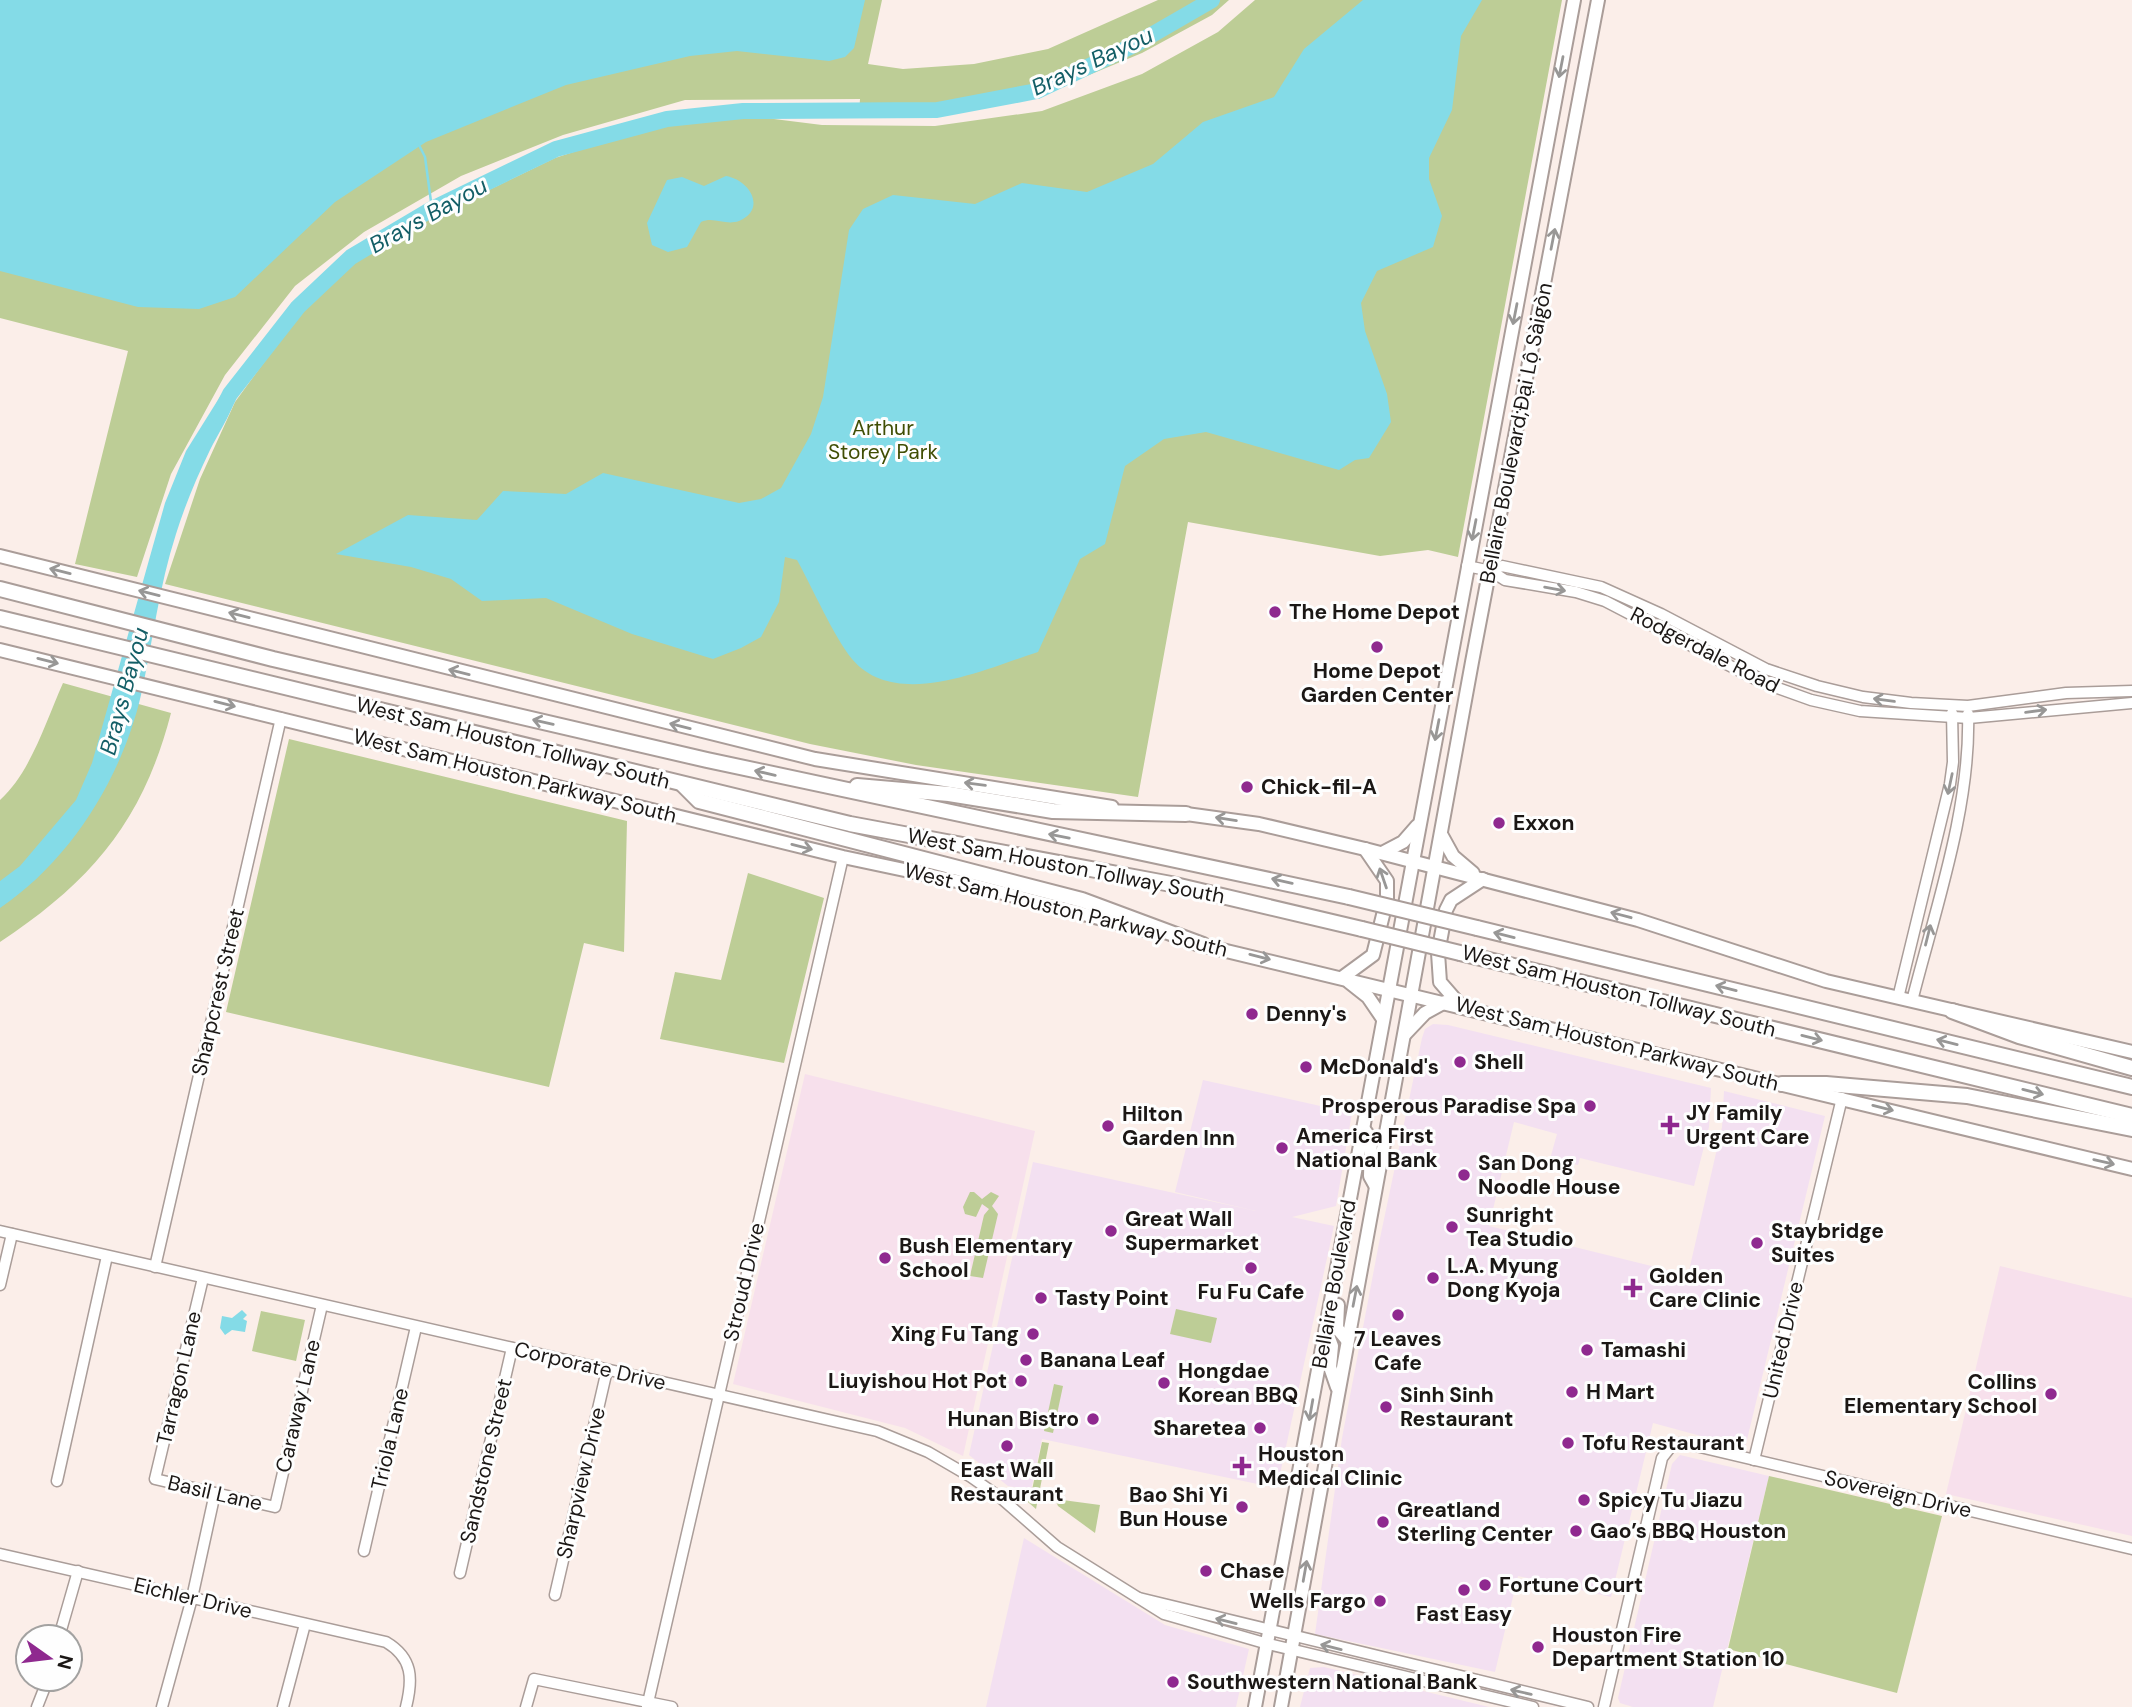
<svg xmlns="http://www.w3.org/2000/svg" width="2132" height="1707" font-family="'DM Sans',sans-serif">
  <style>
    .commercial { fill: #f3e0f1 }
    .education { fill: #f7e0ec }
    .green { fill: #bdcd96 }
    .water { fill: #84dbe7 }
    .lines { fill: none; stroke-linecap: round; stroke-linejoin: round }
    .stream { stroke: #84dbe7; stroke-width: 2.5 }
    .river { stroke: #84dbe7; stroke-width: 16 }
    .minor-casing { stroke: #aa9d99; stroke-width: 13 }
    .major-casing { stroke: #aa9d99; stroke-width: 16 }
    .highway-casing { stroke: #aa9d99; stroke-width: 18 }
    .minor { stroke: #fff; stroke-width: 10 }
    .major { stroke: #fff; stroke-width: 12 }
    .highway { stroke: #fff; stroke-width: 14 }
    .highway-bridge-casing { stroke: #aa9d99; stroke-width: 18; stroke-linecap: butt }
    .highway-bridge { stroke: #fff; stroke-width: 14 }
    .oneway { stroke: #989796 }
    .poi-dot { fill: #8f298f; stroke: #fefefe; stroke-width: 2.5 }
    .labels { text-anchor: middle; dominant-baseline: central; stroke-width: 6; stroke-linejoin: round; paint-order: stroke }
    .park-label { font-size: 21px; fill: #404e04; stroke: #fefefe }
    .street-label { font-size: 21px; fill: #1b1715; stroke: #fefefe }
    .poi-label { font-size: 21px; font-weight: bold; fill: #1b1715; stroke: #fefefe; text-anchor: start }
    .water-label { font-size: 23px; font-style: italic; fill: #135e66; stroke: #fefefe }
  </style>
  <rect width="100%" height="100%" fill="#fbeee9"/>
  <!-- commercial -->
  <g class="commercial">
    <path d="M1433,1024L1448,1025L1711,1088L1709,1127L1694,1186L1580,1158L1578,1165L1550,1159L1557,1134L1514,1122L1489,1226L1688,1275L1722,1127L1724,1091L1825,1116L1745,1448L1653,1423L1611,1597L1518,1576L1495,1672L1315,1634L1342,1438L1379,1243L1422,1038L1425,1029Z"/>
    <path d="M1203,1080L1352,1113L1336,1206L1292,1217L1334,1226L1277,1488L1042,1439L1031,1490L1008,1486L969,1455L1033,1162L1256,1211L1175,1192Z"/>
    <path d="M1680,1455L1769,1476L1713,1707H1633L1620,1703L1618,1698L1672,1464Z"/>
    <path d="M1024,1538L1165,1625L1249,1649L1236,1707H986Z"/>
    <path d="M1324,1667L1489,1707H1300L1310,1668Z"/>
  </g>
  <!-- education -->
  <g class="education">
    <path d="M805,1074L1035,1131L963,1456L905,1428L733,1384Z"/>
    <path d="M2000,1266L2132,1298V1536L1946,1494Z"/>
  </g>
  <!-- green -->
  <g class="green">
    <path d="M0,0H882L868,64L903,69L974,64L1048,49L1158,0H1229L1212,15L1142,53L1041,95L937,112L859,113L860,99L685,100L563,135L461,176L364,232L295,286L225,375L171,474L137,577L75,564L128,351L0,318Z"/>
    <path d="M1255,0H1562L1458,557L1428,550L1380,556L1188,522L1138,797L916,765L810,744L165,584L200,479L235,402L298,316L354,261L431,218L555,158L665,122L742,115L822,125L935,126L1042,111L1142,74L1218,32Z"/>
    <path d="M63,683L171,713C143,821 92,881 0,942V800C31,772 46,721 63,683Z"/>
    <path d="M289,739L627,821L624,952L584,943L549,1087L226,1012Z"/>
    <path d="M748,873L824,898L784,1063L660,1039L675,972L721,980Z"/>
    <path d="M970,1192H974L982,1199L991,1192L999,1196L992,1206L998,1214L983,1278L970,1276L984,1215L989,1209L982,1204L976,1217L965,1214L963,1207Z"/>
    <path d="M1176,1309L1217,1318L1211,1343L1170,1334Z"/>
    <path d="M261,1311L305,1320L296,1361L252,1351Z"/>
    <path d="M1054,1384L1063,1386L1053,1433L1044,1431Z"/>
    <path d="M1042,1442L1049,1443L1036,1509L1022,1497L1024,1490H1032Z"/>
    <path d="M1769,1476L1942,1516L1897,1693L1728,1649Z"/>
    <path d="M1055,1499L1100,1505L1095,1533L1058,1506Z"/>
  </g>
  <!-- water -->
  <g class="water">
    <path d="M0,0H865L854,48L845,57L829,61L737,51L690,56L566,85L426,142L335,202L235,297L199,309L138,307L0,271Z"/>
    <path d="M1363,0H1482L1461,36L1452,110L1429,158V179L1442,216L1433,247L1377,271L1361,303L1365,331L1387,394L1391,422L1369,458L1355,460L1339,470L1206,432L1164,439L1125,466L1105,544L1080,559L1038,652C985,669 896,711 852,659C834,637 812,587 797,560L785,557L779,602L761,637L741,648L713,659L632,634L546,598L482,601L451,579L411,567L336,554L408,515L477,520L503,491L566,494L603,473L739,503L761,499L781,488L811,434L823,397L849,230L863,209L893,195L975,204L1022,183L1087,192L1153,164L1203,122L1274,97L1304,49Z"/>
    <path d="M726,176C750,180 767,209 739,221C725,226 714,216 701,222L687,247L668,252L652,245L647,223L667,180L682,177L704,186Z"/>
    <path d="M221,395L234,402C228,419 218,434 210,450C197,477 185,505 176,534C159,586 153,641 141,695C122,777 71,860 0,908V881L20,866L76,800L92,763L165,503L186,451Z"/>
    <path d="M242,1310L247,1315L243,1319L247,1321L245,1332L232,1330L225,1335L220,1328L222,1316L232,1318Z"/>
  </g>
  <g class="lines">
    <!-- stream -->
    <path class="stream" d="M419,145L425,157L432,209"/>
    <!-- river -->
    <path class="river" d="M219,416L230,394L298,307L351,257L432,209L556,149L667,119L743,111L937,110L1037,91L1136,44L1212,0"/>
    <!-- minor casing -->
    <g class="minor-casing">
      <g id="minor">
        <path d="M1467,566L1491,571L1505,580L1576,592L1605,601L1761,682L1811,700L1860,711L1969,718L2132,703"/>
        <path d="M1491,571L1502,566L1601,587L1661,614L1766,669L1817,686L1863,697L1911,703L1968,706L2066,693L2132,691"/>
        <path d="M1898,998L1950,784L1953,762L1952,713"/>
        <path d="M1912,1001C1935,910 1971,807 1968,714"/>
        <path d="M0,1231L877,1431L928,1452L971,1477L1001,1498L1057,1547L1164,1614L1268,1644L1533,1707"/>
        <path d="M155,1267L281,718"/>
        <path d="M203,1278L155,1479L275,1507L322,1305"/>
        <path d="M0,1285L12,1234"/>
        <path d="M1754,1460L1842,1098"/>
        <path d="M57,1481L107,1256"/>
        <path d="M364,1551L416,1327"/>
        <path d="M0,1554L386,1642C413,1658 413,1679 406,1707"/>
        <path d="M460,1573L512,1348"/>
        <path d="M555,1595L607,1370"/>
        <path d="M1139,1598L1588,1707"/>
        <path d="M59,1637L78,1571"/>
        <path d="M37,1707L48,1679"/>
        <path d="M162,1707L192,1598L215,1493"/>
        <path d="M283,1707L305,1624"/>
        <path d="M526,1707L534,1679L672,1707"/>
        <path d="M647,1707L843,857"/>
        <path d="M1604,1707L1662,1458L1673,1444L1683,1443L2132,1549"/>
      </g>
    </g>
    <!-- major casing -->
    <g class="major-casing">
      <g id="major">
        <path d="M0,556L815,759L1112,807"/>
        <path d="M0,650L843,857L961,882L1148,931"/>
        <path d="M1179,813L1259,824L1365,849L1638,920L1826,981L2132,1052"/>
        <path d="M1442,836L1453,856L1473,873"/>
        <path d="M1382,853L1403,842L1417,826"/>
        <path d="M1193,943L2132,1169"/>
        <path d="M1343,977L1373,955L1387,899V881L1365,849"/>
        <path d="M1349,982L1368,997L1383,1019"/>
        <path d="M1460,1005L1440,982L1438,953L1446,910L1451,900L1483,879"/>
        <path d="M1405,1034L1425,1013L1445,1002"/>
        <path d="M1363,1128L1371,1139L1370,1176L1375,1185"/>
        <path d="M1338,1305L1337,1328L1347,1340"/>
        <path d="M1326,1330L1332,1346L1330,1367L1337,1387"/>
        <path d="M1255,1707L1574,0"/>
        <path d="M1281,1707L1472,662L1598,0"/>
      </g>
    </g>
    <!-- highway casing -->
    <g class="highway-casing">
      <g id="highway">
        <path d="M0,589L273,659L707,760L1349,897"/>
        <path d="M0,618L850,824L1171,884L1362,929"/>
        <path d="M683,785L699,801L1082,900L1203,945"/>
        <path d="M857,786L949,794L1053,811L1186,814"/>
        <path d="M1477,928L2132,1087"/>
        <path d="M1460,953L2132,1116"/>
        <path d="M1952,1011L2019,1036L2132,1068"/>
        <path d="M1782,1084H1826L1967,1096L2132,1129"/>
      </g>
    </g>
    <!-- minor -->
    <use href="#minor" class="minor"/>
    <!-- major -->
    <use href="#major" class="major"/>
    <!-- highway -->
    <use href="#highway" class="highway"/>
    <!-- highway-bridge casing -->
    <g class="highway-bridge-casing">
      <g id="highway-bridge">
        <path d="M1349,897L1477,928"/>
        <path d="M1362,929L1460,953"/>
      </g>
    </g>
    <!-- highway-bridge -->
    <use href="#highway-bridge" class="highway-bridge"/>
  </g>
  <!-- one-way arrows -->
  <defs><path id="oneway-shaft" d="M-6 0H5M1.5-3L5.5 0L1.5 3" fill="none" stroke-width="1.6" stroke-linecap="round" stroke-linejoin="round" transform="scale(1.75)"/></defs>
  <g class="oneway">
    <use href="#oneway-shaft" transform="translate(1561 67) rotate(101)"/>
    <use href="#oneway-shaft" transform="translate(1553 239) rotate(-79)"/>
    <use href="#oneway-shaft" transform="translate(1515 314) rotate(101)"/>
    <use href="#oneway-shaft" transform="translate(1474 530) rotate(101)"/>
    <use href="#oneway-shaft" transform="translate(60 571) rotate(-166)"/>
    <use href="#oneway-shaft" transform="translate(1555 589) rotate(10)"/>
    <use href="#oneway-shaft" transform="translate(149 593) rotate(-166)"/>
    <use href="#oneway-shaft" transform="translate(239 615) rotate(-166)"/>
    <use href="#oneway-shaft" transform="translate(48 661) rotate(14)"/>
    <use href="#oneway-shaft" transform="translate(459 672) rotate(-166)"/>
    <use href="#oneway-shaft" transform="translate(1884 700) rotate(-172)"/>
    <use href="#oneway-shaft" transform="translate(225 704) rotate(14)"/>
    <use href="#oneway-shaft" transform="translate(2036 711) rotate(-7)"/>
    <use href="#oneway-shaft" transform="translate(543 722) rotate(-167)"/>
    <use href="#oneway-shaft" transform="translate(680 726) rotate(-166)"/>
    <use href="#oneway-shaft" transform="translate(1437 730) rotate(101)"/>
    <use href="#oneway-shaft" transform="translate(765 773) rotate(-167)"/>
    <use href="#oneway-shaft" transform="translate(975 784) rotate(-173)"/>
    <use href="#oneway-shaft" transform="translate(1950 784) rotate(102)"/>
    <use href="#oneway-shaft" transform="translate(1226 819) rotate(-171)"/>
    <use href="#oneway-shaft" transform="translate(1059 836) rotate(-169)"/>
    <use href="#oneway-shaft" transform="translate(802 847) rotate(14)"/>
    <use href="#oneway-shaft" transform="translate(1383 878) rotate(-109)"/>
    <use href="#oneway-shaft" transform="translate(1282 881) rotate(-167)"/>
    <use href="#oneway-shaft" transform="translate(1621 915) rotate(-165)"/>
    <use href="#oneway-shaft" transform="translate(1504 935) rotate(-166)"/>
    <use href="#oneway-shaft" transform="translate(1928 935) rotate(-76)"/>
    <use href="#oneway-shaft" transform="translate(1260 957) rotate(14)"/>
    <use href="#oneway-shaft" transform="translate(1726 988) rotate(-166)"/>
    <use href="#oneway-shaft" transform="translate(1812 1038) rotate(14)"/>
    <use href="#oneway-shaft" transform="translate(1947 1042) rotate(-166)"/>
    <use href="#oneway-shaft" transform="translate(2033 1092) rotate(14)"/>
    <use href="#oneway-shaft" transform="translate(1883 1108) rotate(14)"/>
    <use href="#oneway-shaft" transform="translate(2104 1162) rotate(13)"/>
    <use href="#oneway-shaft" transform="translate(1355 1296) rotate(-79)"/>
    <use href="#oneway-shaft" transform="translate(1311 1410) rotate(100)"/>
    <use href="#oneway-shaft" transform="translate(1305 1571) rotate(-80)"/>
    <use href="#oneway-shaft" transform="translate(1226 1621) rotate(-166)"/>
    <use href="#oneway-shaft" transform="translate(1331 1647) rotate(-166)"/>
    <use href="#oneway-shaft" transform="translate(1521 1692) rotate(-167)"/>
  </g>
  <!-- markers -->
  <g class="poi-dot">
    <circle cx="1275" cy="612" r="7"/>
    <circle cx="1377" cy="647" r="7"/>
    <circle cx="1247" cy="787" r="7"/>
    <circle cx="1499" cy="823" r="7"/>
    <circle cx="1252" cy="1014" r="7"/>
    <circle cx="1460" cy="1062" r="7"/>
    <circle cx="1306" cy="1067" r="7"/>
    <circle cx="1590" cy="1106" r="7"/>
    <path d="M1666.5 1114.5h7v7h7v7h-7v7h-7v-7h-7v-7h7z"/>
    <circle cx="1108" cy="1126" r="7"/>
    <circle cx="1282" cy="1148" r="7"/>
    <circle cx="1464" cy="1175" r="7"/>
    <circle cx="1452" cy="1227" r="7"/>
    <circle cx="1111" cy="1231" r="7"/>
    <circle cx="1757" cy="1243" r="7"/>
    <circle cx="885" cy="1258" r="7"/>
    <circle cx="1251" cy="1268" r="7"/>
    <circle cx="1433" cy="1278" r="7"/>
    <path d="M1629.5 1277.5h7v7h7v7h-7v7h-7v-7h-7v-7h7z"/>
    <circle cx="1041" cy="1298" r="7"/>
    <circle cx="1398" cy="1315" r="7"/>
    <circle cx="1033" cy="1334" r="7"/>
    <circle cx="1587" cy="1350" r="7"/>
    <circle cx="1026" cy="1360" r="7"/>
    <circle cx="1021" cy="1381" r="7"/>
    <circle cx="1164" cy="1383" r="7"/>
    <circle cx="1572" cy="1392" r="7"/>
    <circle cx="2051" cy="1394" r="7"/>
    <circle cx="1386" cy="1407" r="7"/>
    <circle cx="1093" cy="1419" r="7"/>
    <circle cx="1260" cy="1428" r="7"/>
    <circle cx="1568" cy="1443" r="7"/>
    <circle cx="1007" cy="1446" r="7"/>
    <path d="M1238.5 1455.5h7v7h7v7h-7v7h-7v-7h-7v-7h7z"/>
    <circle cx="1584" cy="1500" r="7"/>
    <circle cx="1242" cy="1507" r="7"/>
    <circle cx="1383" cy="1522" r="7"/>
    <circle cx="1576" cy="1531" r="7"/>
    <circle cx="1206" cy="1571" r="7"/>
    <circle cx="1485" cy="1585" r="7"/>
    <circle cx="1464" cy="1590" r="7"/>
    <circle cx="1380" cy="1601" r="7"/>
    <circle cx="1538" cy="1647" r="7"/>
    <circle cx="1173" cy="1682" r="7"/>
  </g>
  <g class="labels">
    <!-- park labels -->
    <g class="park-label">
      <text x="883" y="428">Arthur<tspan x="883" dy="24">Storey Park</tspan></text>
    </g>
    <!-- street labels -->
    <g class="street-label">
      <text transform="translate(1516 433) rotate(-79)">Bellaire Boulevard;Đại Lộ Sàigòn</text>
      <text transform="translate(1705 650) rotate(27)">Rodgerdale Road</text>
      <text transform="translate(513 743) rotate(14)">West Sam Houston Tollway South</text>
      <text transform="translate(515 776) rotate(14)">West Sam Houston Parkway South</text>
      <text transform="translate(1066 866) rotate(11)">West Sam Houston Tollway South</text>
      <text transform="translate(1066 910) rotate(14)">West Sam Houston Parkway South</text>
      <text transform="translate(1619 991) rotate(14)">West Sam Houston Tollway South</text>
      <text transform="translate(218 992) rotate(-77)">Sharpcrest Street</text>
      <text transform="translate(1617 1044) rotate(14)">West Sam Houston Parkway South</text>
      <text transform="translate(744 1282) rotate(-77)">Stroud Drive</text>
      <text transform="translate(1334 1284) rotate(-80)">Bellaire Boulevard</text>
      <text transform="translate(1783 1340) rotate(-77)">United Drive</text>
      <text transform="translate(590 1366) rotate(13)">Corporate Drive</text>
      <text transform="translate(179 1378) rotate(-77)">Tarragon Lane</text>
      <text transform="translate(298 1406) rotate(-77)">Caraway Lane</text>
      <text transform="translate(390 1439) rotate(-77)">Triola Lane</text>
      <text transform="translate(486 1461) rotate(-77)">Sandstone Street</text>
      <text transform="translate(581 1483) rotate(-77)">Sharpview Drive</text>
      <text transform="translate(215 1493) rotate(13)">Basil Lane</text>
      <text transform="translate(1898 1494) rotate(13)">Sovereign Drive</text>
      <text transform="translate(193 1598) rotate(13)">Eichler Drive</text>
    </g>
    <!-- poi labels -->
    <g class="poi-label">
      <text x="1289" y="612">The Home Depot</text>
      <text x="1377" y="671" text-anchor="middle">Home Depot<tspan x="1377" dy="24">Garden Center</tspan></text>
      <text x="1261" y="787">Chick-fil-A</text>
      <text x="1513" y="823">Exxon</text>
      <text x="1266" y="1014">Denny's</text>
      <text x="1474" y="1062">Shell</text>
      <text x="1320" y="1067">McDonald's</text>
      <text x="1576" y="1106" text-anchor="end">Prosperous Paradise Spa</text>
      <text x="1686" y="1113">JY Family<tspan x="1686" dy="24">Urgent Care</tspan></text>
      <text x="1122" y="1114">Hilton<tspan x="1122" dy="24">Garden Inn</tspan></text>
      <text x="1296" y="1136">America First<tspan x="1296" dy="24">National Bank</tspan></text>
      <text x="1478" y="1163">San Dong<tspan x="1478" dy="24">Noodle House</tspan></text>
      <text x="1466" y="1215">Sunright<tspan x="1466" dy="24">Tea Studio</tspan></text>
      <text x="1125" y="1219">Great Wall<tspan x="1125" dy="24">Supermarket</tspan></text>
      <text x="1771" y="1231">Staybridge<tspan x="1771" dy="24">Suites</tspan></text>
      <text x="899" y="1246">Bush Elementary<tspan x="899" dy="24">School</tspan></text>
      <text x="1447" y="1266">L.A. Myung<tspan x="1447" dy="24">Dong Kyoja</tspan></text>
      <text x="1649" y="1276">Golden<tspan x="1649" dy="24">Care Clinic</tspan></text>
      <text x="1251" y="1292" text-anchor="middle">Fu Fu Cafe</text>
      <text x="1055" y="1298">Tasty Point</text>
      <text x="1019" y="1334" text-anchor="end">Xing Fu Tang</text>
      <text x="1398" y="1339" text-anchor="middle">7 Leaves<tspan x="1398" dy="24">Cafe</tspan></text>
      <text x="1601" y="1350">Tamashi</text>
      <text x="1040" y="1360">Banana Leaf</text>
      <text x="1178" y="1371">Hongdae<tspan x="1178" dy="24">Korean BBQ</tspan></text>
      <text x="1007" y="1381" text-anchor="end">Liuyishou Hot Pot</text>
      <text x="2037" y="1382" text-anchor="end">Collins<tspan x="2037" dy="24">Elementary School</tspan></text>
      <text x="1586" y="1392">H Mart</text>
      <text x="1400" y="1395">Sinh Sinh<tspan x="1400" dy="24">Restaurant</tspan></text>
      <text x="1079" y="1419" text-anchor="end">Hunan Bistro</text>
      <text x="1246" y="1428" text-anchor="end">Sharetea</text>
      <text x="1582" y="1443">Tofu Restaurant</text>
      <text x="1258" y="1454">Houston<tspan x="1258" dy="24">Medical Clinic</tspan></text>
      <text x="1007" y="1470" text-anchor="middle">East Wall<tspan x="1007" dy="24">Restaurant</tspan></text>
      <text x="1228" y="1495" text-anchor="end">Bao Shi Yi<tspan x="1228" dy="24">Bun House</tspan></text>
      <text x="1598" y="1500">Spicy Tu Jiazu</text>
      <text x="1397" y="1510">Greatland<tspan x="1397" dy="24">Sterling Center</tspan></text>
      <text x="1590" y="1531">Gao’s BBQ Houston</text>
      <text x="1220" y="1571">Chase</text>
      <text x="1499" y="1585">Fortune Court</text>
      <text x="1366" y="1601" text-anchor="end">Wells Fargo</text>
      <text x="1464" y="1614" text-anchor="middle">Fast Easy</text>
      <text x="1552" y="1635">Houston Fire<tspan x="1552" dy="24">Department Station 10</tspan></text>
      <text x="1187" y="1682">Southwestern National Bank</text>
    </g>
    <!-- water labels -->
    <g class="water-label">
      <text transform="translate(1092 61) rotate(-25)">Brays Bayou</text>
      <text transform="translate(428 215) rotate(-29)">Brays Bayou</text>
      <text transform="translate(124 691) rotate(-75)">Brays Bayou</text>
    </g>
  </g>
  <!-- north arrow -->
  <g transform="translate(49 1658) rotate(104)"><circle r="33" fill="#fefefe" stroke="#a3a2a1" stroke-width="2"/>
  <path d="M0-5L12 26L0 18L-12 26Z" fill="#8f298f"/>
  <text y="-10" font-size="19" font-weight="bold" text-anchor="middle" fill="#1b1715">N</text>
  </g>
</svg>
